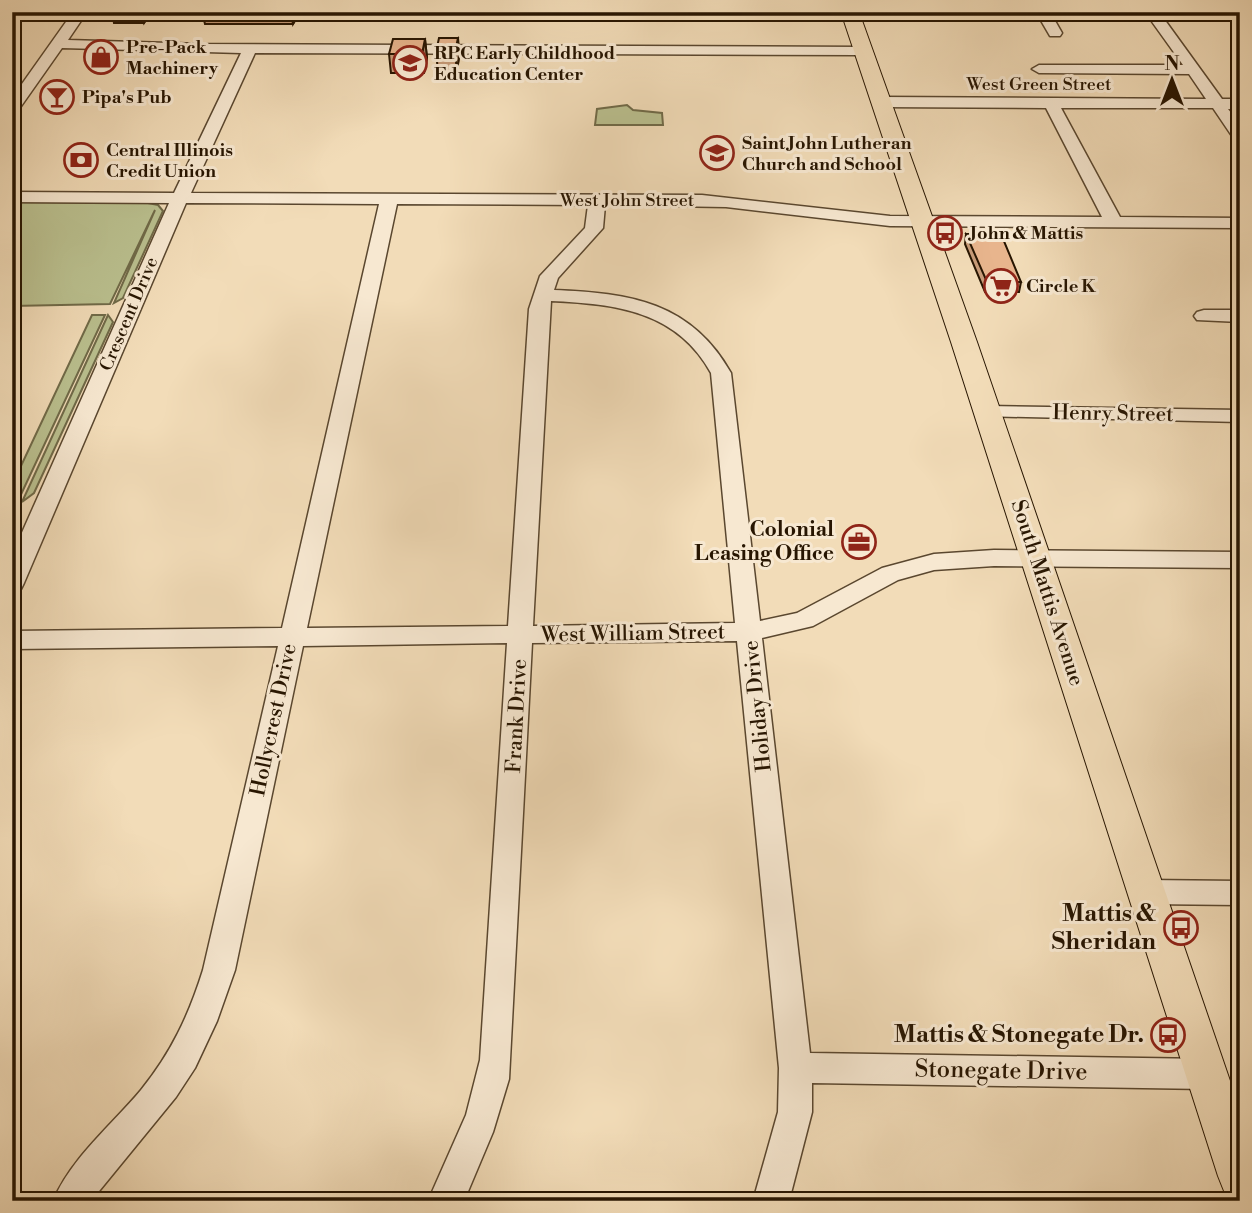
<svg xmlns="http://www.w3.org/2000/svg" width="1252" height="1213" font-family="'Libre Bodoni',serif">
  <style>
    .green { fill: #bac08f; stroke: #706a48; stroke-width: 2 }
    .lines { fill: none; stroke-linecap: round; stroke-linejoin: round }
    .minor-casing { stroke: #5a472f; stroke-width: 3 }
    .major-casing { stroke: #271501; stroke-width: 2 }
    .minor { fill: #f7e8d1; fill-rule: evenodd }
    .major { fill: #f2dcb8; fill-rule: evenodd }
    .wall { fill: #c89c79; stroke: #271501; stroke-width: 2 }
    .shaded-wall { fill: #a27f63; stroke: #271501; stroke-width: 2 }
    .building { fill: #e8b58d; stroke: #271501; stroke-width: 2 }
    .labels { text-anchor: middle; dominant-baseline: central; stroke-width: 6; stroke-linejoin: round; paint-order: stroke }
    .far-poi-label { font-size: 18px; font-weight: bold; fill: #271501; stroke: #f7e8d1; text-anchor: start }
    .far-street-label { font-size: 18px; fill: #271501; stroke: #f7e8d1 }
    .street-label { font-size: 21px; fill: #271501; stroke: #f7e8d1 }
    .poi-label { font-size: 21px; font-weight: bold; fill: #271501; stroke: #f7e8d1; text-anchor: end }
    .near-poi-label { font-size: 24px; font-weight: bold; fill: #271501; stroke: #f7e8d1; text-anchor: end }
    .near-street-label { font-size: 24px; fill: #271501; stroke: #f7e8d1 }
  </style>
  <rect width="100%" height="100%" fill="#f2dcb8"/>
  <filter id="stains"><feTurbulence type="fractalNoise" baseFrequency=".00286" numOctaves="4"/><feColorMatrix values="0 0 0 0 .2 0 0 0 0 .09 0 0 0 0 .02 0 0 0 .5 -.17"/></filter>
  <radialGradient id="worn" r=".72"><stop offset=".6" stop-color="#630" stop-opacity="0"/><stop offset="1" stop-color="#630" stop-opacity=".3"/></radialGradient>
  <!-- green -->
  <g class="green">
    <path d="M627,105L633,110L662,113L663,125H595L597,109Z"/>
    <path d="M12,202L148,203L158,205L163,211L123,298L114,303L155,210L110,304L12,306Z"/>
    <path d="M92,315H105L17,503L12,504V485Z"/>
    <path d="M108,315L113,322L34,493L22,502Z"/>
  </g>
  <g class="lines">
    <!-- minor casing -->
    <g class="minor-casing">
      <g id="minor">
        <path d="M73,12H87L68,40L203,44L862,47L869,51L862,55L255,53L191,193L702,195L890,216L1102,217L1046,108L880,107L872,102L880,97L1206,99L1189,74L1039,73L1032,69L1039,65H1183L1145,12H1159L1222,99H1240V109H1228L1240,124V141L1234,139L1213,108H1061L1120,217L1240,218V228L890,226L726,207L605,205L603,228L558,278L554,290C630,293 691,302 731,373L760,621L797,613L882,568L934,554L994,550L1240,552V568L994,566L934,570L898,580L813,626L762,638L810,1053L1206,1059L1218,1063L1222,1074L1218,1085L1206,1089L812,1083V1112L789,1201H753L778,1112L779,1068L737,641L532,643L509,1079L493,1132L464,1201H428L466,1115L480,1060L507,643L303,646L235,970L217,1021L195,1068L176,1097L91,1201H53C72,1157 111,1126 141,1090C171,1053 189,1015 203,970L278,646L12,649V631L282,628L379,204L186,203L24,583L21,589L12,591V555L169,203L12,202V192L174,193L241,53L62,48L17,112L12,114V98ZM397,204L588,205L585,228L540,276L529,309L508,626L307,628ZM551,301C616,304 677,311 711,373L735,623L533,626Z"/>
        <path d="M1036,12H1050L1062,33L1060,36H1050Z"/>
        <path d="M1204,310H1240V322L1197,320L1194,316L1197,312Z"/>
        <path d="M987,406L1240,410V422L980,416L977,412Z"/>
        <path d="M1146,880L1240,881V905L1146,904L1136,901L1131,892L1136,883Z"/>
      </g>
    </g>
    <!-- major casing -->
    <g class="major-casing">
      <path id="major" d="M841,12H859L977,342L1240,1110V1198L1224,1191L1218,1176L951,342Z"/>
    </g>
    <!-- minor -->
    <use href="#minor" class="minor"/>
    <!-- major -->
    <use href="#major" class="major"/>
  </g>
  <!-- wall -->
  <g class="wall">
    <path d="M112,12H151L144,23H114Z"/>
    <path d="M202,12H300L293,24H205Z"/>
    <path d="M458,38L459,57L457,71H438L436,52Z"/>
    <path d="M425,39L427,58L424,73H391L389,54Z"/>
    <path d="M966,234L1021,282L1019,292H985L965,244Z"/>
  </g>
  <!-- shaded-wall -->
  <g class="shaded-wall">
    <path d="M141,12H151L144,23Z"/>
    <path d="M291,12H300L293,24Z"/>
    <path d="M458,38L459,57L457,71L455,52Z"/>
    <path d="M425,39L427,58L424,73L422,54Z"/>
  </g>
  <!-- building -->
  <g class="building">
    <path d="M439,38H458L455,52H436Z"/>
    <path d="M393,39H425L422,54H389Z"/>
    <path d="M966,234H1001L1021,282H987Z"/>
    <path d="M1081,1198L1179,1200L1180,1201H1082Z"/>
  </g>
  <!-- icons -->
  <defs>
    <g id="shop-ring" transform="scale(1.75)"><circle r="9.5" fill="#f7e8d1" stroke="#8f2418" stroke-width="1.5"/><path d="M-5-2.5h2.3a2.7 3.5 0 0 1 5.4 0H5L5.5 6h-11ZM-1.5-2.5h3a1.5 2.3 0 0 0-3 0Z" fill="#8f2418"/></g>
    <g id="school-ring" transform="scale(1.75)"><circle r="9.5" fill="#f7e8d1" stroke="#8f2418" stroke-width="1.5"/><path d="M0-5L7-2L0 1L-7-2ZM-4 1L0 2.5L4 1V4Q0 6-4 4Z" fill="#8f2418"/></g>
    <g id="bar-ring" transform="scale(1.75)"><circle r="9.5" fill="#f7e8d1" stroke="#8f2418" stroke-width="1.5"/><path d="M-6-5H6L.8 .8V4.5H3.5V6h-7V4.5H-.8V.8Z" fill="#8f2418"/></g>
    <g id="bank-ring" transform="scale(1.75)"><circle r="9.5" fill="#f7e8d1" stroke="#8f2418" stroke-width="1.5"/><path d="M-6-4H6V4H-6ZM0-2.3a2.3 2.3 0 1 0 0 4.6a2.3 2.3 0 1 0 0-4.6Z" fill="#8f2418"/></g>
    <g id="bus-ring" transform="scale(1.75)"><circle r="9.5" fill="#f7e8d1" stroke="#8f2418" stroke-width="1.5"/><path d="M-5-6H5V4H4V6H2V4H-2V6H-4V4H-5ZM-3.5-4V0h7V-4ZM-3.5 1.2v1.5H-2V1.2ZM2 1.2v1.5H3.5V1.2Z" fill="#8f2418"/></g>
    <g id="supermarket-ring" transform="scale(1.75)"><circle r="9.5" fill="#f7e8d1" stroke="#8f2418" stroke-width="1.5"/><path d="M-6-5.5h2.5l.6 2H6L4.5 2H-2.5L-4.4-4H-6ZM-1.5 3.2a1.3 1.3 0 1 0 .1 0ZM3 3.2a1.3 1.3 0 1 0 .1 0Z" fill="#8f2418"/></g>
    <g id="office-ring" transform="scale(1.75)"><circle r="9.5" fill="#f7e8d1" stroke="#8f2418" stroke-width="1.5"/><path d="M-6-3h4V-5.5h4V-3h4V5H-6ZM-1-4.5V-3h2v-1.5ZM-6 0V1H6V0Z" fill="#8f2418"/></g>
  </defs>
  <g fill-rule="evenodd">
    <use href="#shop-ring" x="101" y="57"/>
    <use href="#school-ring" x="410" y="63"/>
    <use href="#bar-ring" x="57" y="97"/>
    <use href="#school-ring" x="717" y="153"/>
    <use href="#bank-ring" x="81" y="160"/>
    <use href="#bus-ring" x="945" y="233"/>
    <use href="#supermarket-ring" x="1001" y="286"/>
    <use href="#office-ring" x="859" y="542"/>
    <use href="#bus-ring" x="1181" y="928"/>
    <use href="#bus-ring" x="1168" y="1035"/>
  </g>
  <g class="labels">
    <!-- far-poi labels -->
    <g class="far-poi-label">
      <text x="126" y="47">Pre-Pack<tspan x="126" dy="21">Machinery</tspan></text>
      <text x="434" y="53">RPC Early Childhood<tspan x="434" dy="21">Education Center</tspan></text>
      <text x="82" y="97">Pipa's Pub</text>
      <text x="742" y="143">Saint John Lutheran<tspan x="742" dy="21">Church and School</tspan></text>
      <text x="106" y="150">Central Illinois<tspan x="106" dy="21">Credit Union</tspan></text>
      <text x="970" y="233">John &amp; Mattis</text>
      <text x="1026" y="286">Circle K</text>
    </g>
    <!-- far-street labels -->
    <g class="far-street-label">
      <text x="1039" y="84">West Green Street</text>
      <text x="627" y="200">West John Street</text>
      <text transform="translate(129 314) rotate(-67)">Crescent Drive</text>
    </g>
    <!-- street labels -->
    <g class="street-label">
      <text transform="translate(1113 414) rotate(1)">Henry Street</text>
      <text transform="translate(1047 593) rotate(72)">South Mattis Avenue</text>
      <text transform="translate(633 634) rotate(-1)">West William Street</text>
      <text transform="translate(758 706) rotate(-96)">Holiday Drive</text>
      <text transform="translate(517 716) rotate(-87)">Frank Drive</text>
      <text transform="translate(274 720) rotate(-78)">Hollycrest Drive</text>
    </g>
    <!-- poi labels -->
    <g class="poi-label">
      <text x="834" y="530">Colonial<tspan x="834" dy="24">Leasing Office</tspan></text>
    </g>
    <!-- near-poi labels -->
    <g class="near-poi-label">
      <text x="1156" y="914">Mattis &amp;<tspan x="1156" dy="28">Sheridan</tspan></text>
      <text x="1144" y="1035">Mattis &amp; Stonegate Dr.</text>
    </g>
    <!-- near-street labels -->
    <g class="near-street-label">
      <text transform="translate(1001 1071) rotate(1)">Stonegate Drive</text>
    </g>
  </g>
  <!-- margin -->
  <rect width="1252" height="1213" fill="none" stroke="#f2dcb8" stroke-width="42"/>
  <rect x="14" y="14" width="1224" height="1185" fill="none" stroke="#271501" stroke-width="3.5"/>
  <rect x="21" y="21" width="1210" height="1171" fill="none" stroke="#271501" stroke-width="2"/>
  <!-- north arrow -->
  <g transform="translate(1172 80)" stroke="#f7e8d1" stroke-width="5" paint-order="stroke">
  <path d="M0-5L12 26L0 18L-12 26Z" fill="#271501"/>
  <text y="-10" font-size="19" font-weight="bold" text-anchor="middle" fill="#271501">N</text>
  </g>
  <rect width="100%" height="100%" filter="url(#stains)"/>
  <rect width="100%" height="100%" fill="url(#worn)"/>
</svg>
